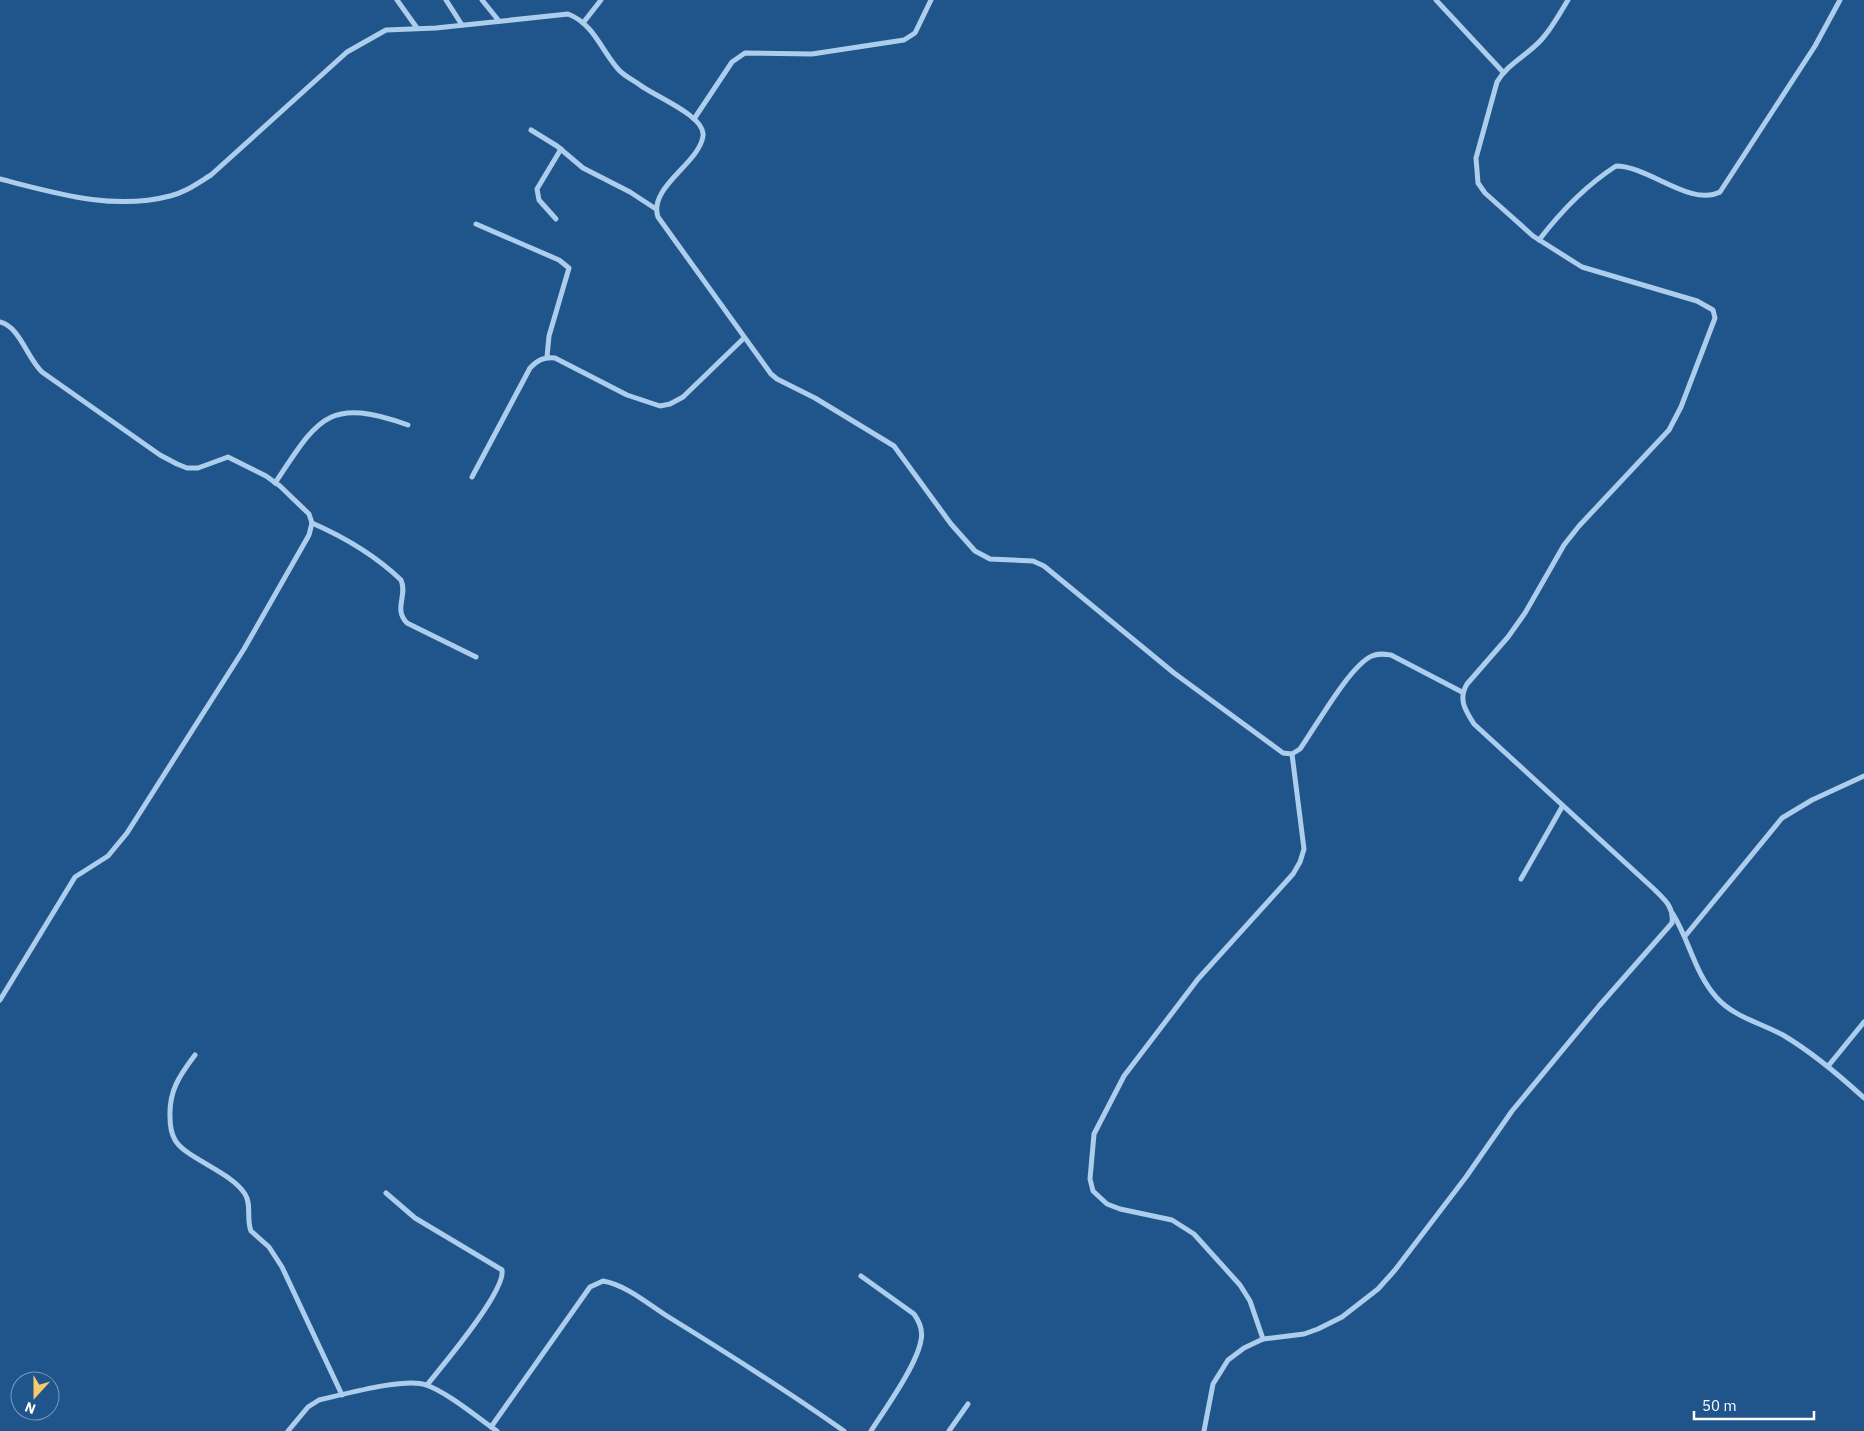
<svg xmlns="http://www.w3.org/2000/svg" width="1864" height="1431" font-family="'IBM Plex Sans',sans-serif">
  <style>
    .lines { fill: none; stroke-linecap: round; stroke-linejoin: round }
    .street { stroke: #adcdec; stroke-width: 5 }
  </style>
  <rect width="100%" height="100%" fill="#20558c"/>
  <g class="lines">
    <!-- street -->
    <g class="street">
      <path d="M397,0L417,28"/>
      <path d="M446,0L462,25"/>
      <path d="M482,0L499,21"/>
      <path d="M1436,0L1503,72"/>
      <path d="M583,23L601,0"/>
      <path d="M694,119L732,62L745,53L812,54L904,40L915,33L931,0"/>
      <path d="M531,130L557,146L583,168L630,192L656,209"/>
      <path d="M0,179C55,193 113,211 170,196C186,192 198,183 211,175L347,52L386,30L436,28L568,14C594,24 601,50 618,69C624,76 633,80 640,85C654,96 706,116 703,136C699,164 648,187 658,217L771,374L777,379L815,398L894,446L951,524L975,551L990,559L1033,561L1044,566L1174,673L1283,753L1292,754L1300,749C1315,728 1350,665 1372,656C1378,653 1384,654 1391,655L1462,692"/>
      <path d="M556,219L539,200L537,189L561,149"/>
      <path d="M476,224L559,260L569,268L549,336L547,357"/>
      <path d="M1539,240C1562,210 1585,186 1616,166C1649,166 1690,207 1720,192L1815,46L1840,0"/>
      <path d="M0,322C20,327 27,358 42,372L160,455L177,464L187,468H198L228,457L266,476L280,486L309,514L312,523L309,535L244,649L127,833L108,856L75,877L0,1000"/>
      <path d="M472,477L530,368C538,360 543,357 555,358L627,395L660,406L670,404L683,397L744,338"/>
      <path d="M275,483C318,419 327,396 408,425"/>
      <path d="M312,523C344,537 376,556 401,580C408,595 393,609 407,623L476,657"/>
      <path d="M1521,879L1562,807"/>
      <path d="M1673,914C1690,942 1695,974 1717,998C1734,1017 1761,1023 1783,1035C1813,1053 1838,1074 1864,1098"/>
      <path d="M1686,935L1782,818L1812,800L1864,776"/>
      <path d="M195,1055C179,1076 169,1091 170,1117C170,1125 171,1133 175,1140C185,1158 230,1171 245,1194C252,1205 246,1219 251,1231L269,1247L282,1267L342,1395"/>
      <path d="M1829,1065L1864,1022"/>
      <path d="M386,1193L415,1218L502,1270C506,1291 442,1366 427,1385"/>
      <path d="M861,1276L914,1314C919,1321 923,1331 921,1340C917,1365 885,1409 871,1431"/>
      <path d="M1263,1339L1250,1301L1240,1285L1194,1234L1172,1220L1120,1209L1107,1204L1093,1191L1090,1179L1094,1134L1124,1076L1198,979L1293,874L1300,862L1304,849L1292,754"/>
      <path d="M491,1427L590,1287L603,1281C626,1285 648,1304 667,1316C727,1353 786,1390 844,1431"/>
      <path d="M288,1431L308,1407L319,1400C342,1395 405,1377 426,1385C447,1392 478,1418 497,1431"/>
      <path d="M949,1431L968,1404"/>
      <path d="M1204,1431L1213,1384L1228,1360L1244,1348L1263,1339L1304,1334L1318,1329L1342,1317L1378,1289L1395,1270L1466,1177L1512,1111L1599,1006L1672,923C1674,907 1665,900 1655,890L1474,724C1465,710 1458,699 1467,684L1508,637L1525,613L1564,545L1579,526L1669,430L1681,407L1715,318L1713,310L1697,301L1582,267L1533,236L1485,193L1478,183L1476,158L1497,82C1507,64 1528,55 1542,39C1552,28 1560,13 1568,0"/>
    </g>
  </g>
  <!-- north arrow -->
  <g transform="translate(35 1396) rotate(201)"><circle r="24" fill="#20558c" stroke="#7999ba"/>
  <path d="M0-4L9 19L0 12L-9 19Z" fill="#f9c96e"/>
  <text y="-8" font-size="14" font-weight="bold" text-anchor="middle" fill="#ffffff">N</text>
  </g>
  <!-- scale -->
  <path d="M1694 1411v8h120v-8" fill="none" stroke="#ffffff" stroke-width="2.5"/>
  <text x="1702" y="1411" font-size="15" fill="#ffffff" stroke="#20558c" stroke-width="4" paint-order="stroke">50 m</text>
</svg>
